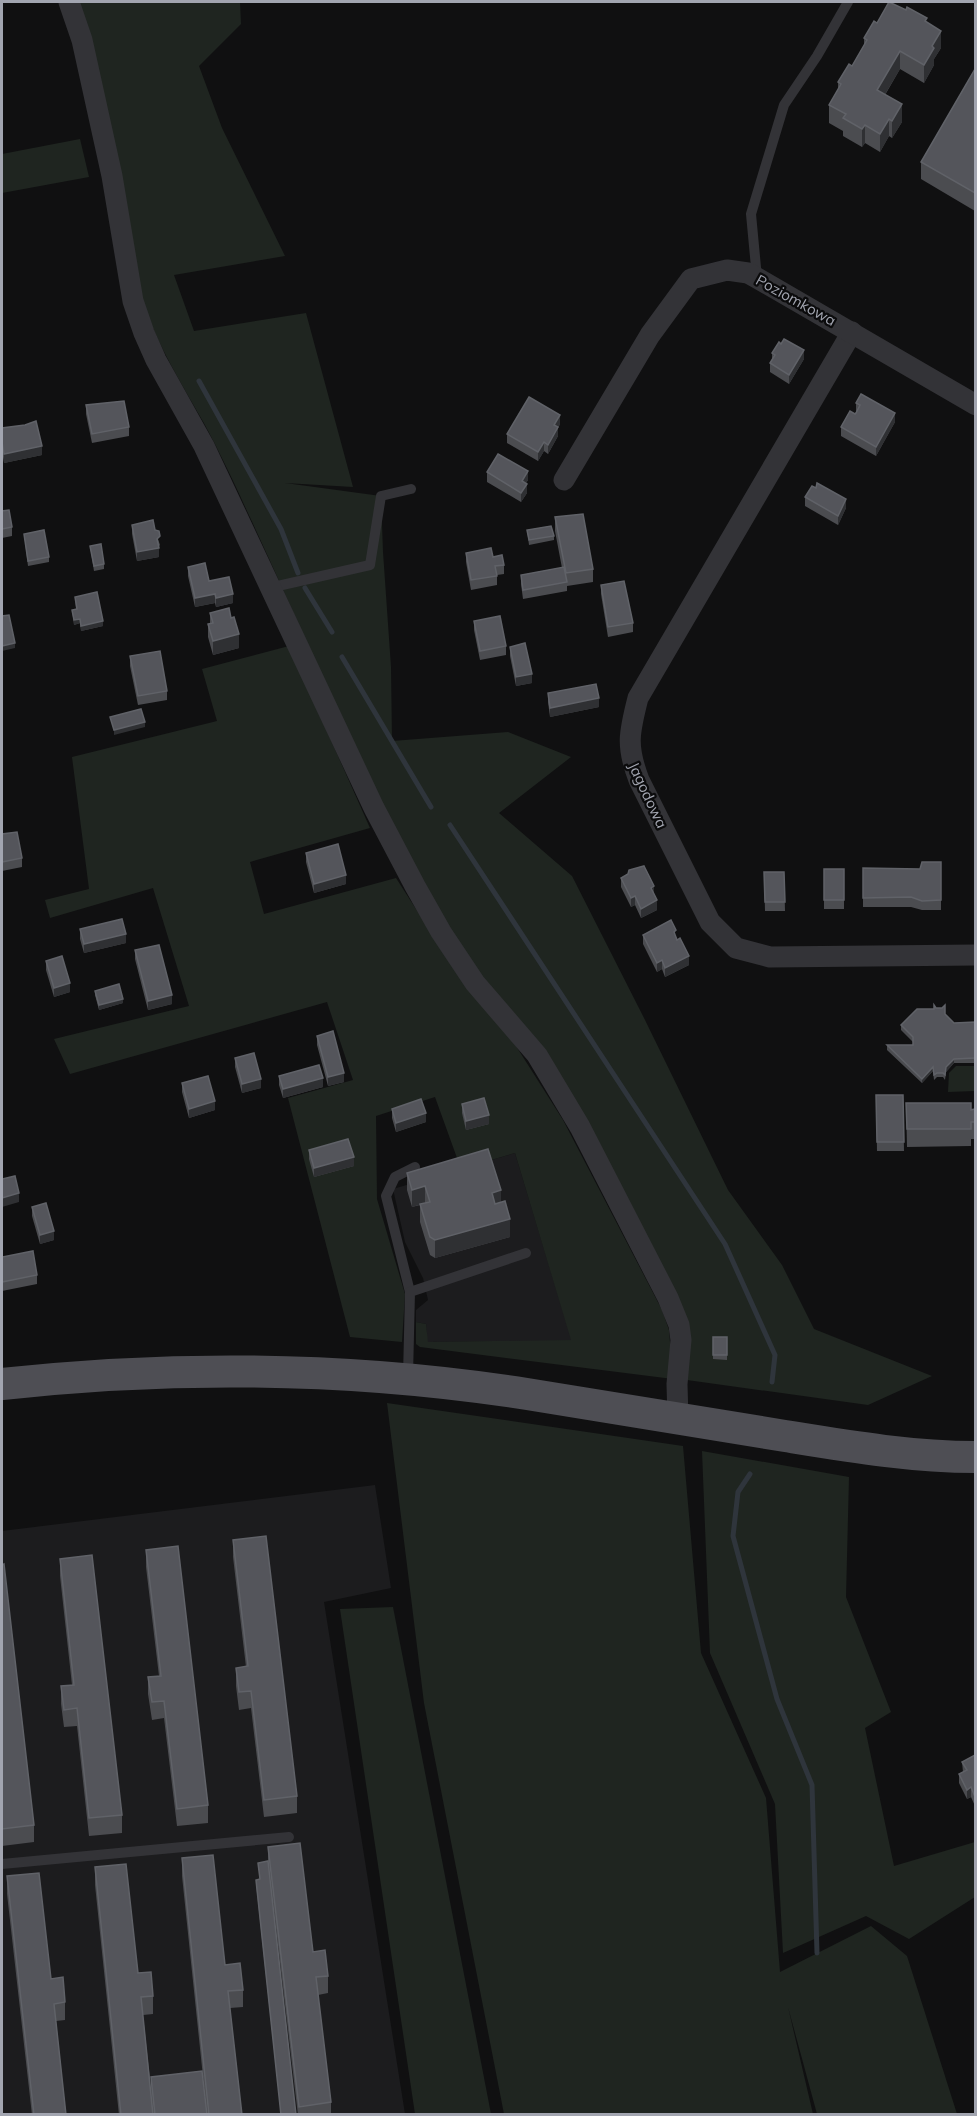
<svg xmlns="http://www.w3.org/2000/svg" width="977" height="2116" font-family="Mulish,sans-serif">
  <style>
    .built { fill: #1c1c1e }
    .green { fill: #1f2520 }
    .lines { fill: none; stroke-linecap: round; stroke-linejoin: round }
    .stream { stroke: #2f353c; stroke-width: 5 }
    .lane { stroke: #333337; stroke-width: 10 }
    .street { stroke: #333337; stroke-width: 21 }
    .primary { stroke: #4e4e54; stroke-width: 32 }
    .wall { fill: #4b4c50 }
    .shaded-wall { fill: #2f3033 }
    .building { fill: #54555b; stroke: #606268; stroke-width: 1.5 }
    .labels { text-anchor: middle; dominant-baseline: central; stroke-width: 4.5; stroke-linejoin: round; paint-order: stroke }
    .street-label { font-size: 15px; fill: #a2a5b0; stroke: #0b0b0c }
  </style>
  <rect width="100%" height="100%" fill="#101011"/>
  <!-- built -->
  <g class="built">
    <path d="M515,1153L572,1341L427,1342L426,1324L416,1322V1310L428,1300L423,1278L405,1242L393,1189Z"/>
    <path d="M375,1485L391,1588L324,1602L405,2114H2V1531Z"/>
  </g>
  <!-- green -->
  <g class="green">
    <path d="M77,2H240L241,24L199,66L222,128L285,256L174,275L194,331L306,313L353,487L285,483L381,496L383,552L391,667L392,741L508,732L571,757L499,813L572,876L645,1020L728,1190L782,1265L814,1329L932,1376L868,1405L687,1380L685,1319L474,966C381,824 319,664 247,511C234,482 220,453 205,425C182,385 159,347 143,304Z"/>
    <path d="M80,139L89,177L2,193V154Z"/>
    <path d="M289,646L370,828L250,862L264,914L396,878L452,965L516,1046L563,1120L662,1310L669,1330L673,1379L420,1347L416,1344V1322L426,1324L428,1342L571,1340L515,1153L461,1169L435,1097L376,1116L377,1199L405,1294L402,1342L350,1337L288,1098L353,1080L327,1002L70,1074L54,1039L189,1006L153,888L50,918L45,900L89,889L72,757L217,721L202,669Z"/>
    <path d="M956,1066H975V1091L948,1092L949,1073Z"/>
    <path d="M387,1403L683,1446L701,1653L766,1798L780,1972L871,1926L907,1956L957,2114H817L788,2007L813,2114H504L424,1703Z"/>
    <path d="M702,1451L849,1477L846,1597L891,1712L865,1728L894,1866L975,1842V1897L909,1939L866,1916L783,1953L775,1804L710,1653Z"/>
    <path d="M393,1607L480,2057L491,2114H415L340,1609Z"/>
  </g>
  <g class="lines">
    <!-- stream -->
    <g class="stream">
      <path d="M199,381L281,529L298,573"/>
      <path d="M305,588L332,632"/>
      <path d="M342,657L431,807"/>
      <path d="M450,825L725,1244L775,1355L772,1382"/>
      <path d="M750,1474L738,1492L733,1536L777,1699L812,1785L817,1953"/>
    </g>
    <!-- lane -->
    <g class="lane">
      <path d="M757,278L751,214L784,105L817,56L848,2"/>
      <path d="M269,588L370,565L381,496L411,489"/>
      <path d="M410,1292L386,1196L395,1177L415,1167"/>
      <path d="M408,1376L410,1292L526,1253"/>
      <path d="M2,1864L289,1837"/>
    </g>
    <!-- street -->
    <g class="street">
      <path d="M69,2L82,40L112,176L133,301L144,333L156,360L204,446L374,808L415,886L441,932L475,983L537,1055L580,1127L668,1298L679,1325L681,1340L677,1384L678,1420"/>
      <path d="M852,332L638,698C629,733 626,746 639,780L710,922L736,948L770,957L976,955"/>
      <path d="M564,480L650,335L691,279L727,270L748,273L757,278L976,405"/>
    </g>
    <!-- primary -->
    <path class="primary" d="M2,1384C176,1365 353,1367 527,1394C613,1408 699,1422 785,1436C847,1446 912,1457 976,1457"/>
  </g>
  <!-- wall -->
  <g class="wall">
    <path d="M877,23H927L941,48L934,59V65L924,83L900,69L885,95L902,122L892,138L889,136L880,152L865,143L862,147L843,136V131L829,123V105L838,90V82L852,66L864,45V38Z"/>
    <path d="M975,69V211L921,179V162Z"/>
    <path d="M772,353L804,359L789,384L770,372V363L772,360Z"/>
    <path d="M856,403L895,422L876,456L841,436V427L856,412Z"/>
    <path d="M86,405L129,427V436L92,443L86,414Z"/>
    <path d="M560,424L558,428V436L548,454L544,451L538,461L507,443V434Z"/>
    <path d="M25,425L42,455L4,463L2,451V428Z"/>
    <path d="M487,472L528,480L526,483L527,493L521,502L487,482Z"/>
    <path d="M816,488L846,508L838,525L805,506V497Z"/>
    <path d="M2,511L12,527V536L2,538Z"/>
    <path d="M555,517L593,569V582L567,586V591L523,599L521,584V575L562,568L555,531Z"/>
    <path d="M132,525L155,530L160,545L159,546V557L137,561L132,534Z"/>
    <path d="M527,530L554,536V540L529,545Z"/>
    <path d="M24,534L49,557V562L28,566Z"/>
    <path d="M90,546L104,564V569L94,571Z"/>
    <path d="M466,553L493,557L504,565V574L497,575V585L471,590L466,562Z"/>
    <path d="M188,567L209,581L233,603L216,607L215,603L195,607L188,576Z"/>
    <path d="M601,585L633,623V632L608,637L601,594Z"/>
    <path d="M75,597L103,626L81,631L80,623L74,625L72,610L76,609Z"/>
    <path d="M210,613L239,648L213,655L208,637V624L210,623Z"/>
    <path d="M474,621L506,646V655L480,660L474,630Z"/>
    <path d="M510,647L532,683L516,686L510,656Z"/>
    <path d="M130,656L167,691V700L138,705L130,666Z"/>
    <path d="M548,693L599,707L550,717L548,702Z"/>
    <path d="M2,834L22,858V867L2,871Z"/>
    <path d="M306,853L346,884L314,893L306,862Z"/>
    <path d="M941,862V910H922L911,907H863V868L920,869Z"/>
    <rect x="824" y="869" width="20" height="40"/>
    <path d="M764,872H784L785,911H765Z"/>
    <path d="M621,878L654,895L657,910L641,918L635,905L631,907L621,887Z"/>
    <path d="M80,929L126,943L84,953L80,939Z"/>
    <path d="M643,935L676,937L689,965L665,977L662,969L657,972L643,944Z"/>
    <path d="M135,950L172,1004L148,1010L135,959Z"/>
    <path d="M46,961L70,992L54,997L46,970Z"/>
    <path d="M95,991L123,1003L99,1010L95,995Z"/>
    <path d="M936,1008L945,1014L954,1023L975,1022V1063H954L946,1072L945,1080L943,1077H937L934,1080L933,1071L922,1083L887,1050V1045H913V1042L901,1030V1025Z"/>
    <path d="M317,1036L344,1082L328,1086L317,1045Z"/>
    <path d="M235,1058L261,1088L242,1093L235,1067Z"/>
    <path d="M279,1076L323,1087L283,1098L279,1085Z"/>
    <path d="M182,1083L215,1110L189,1118L182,1092Z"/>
    <path d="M876,1095H903L904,1151H877Z"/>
    <path d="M906,1103L975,1109V1139H971V1146L907,1147Z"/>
    <path d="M462,1104L489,1124L466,1130L462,1113Z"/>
    <path d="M392,1109L426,1122L396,1132L392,1118Z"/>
    <path d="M309,1150L354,1166L314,1177L309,1159Z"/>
    <path d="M407,1173L501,1203L510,1237L435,1258L430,1255L420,1222V1205L412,1207L407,1190Z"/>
    <path d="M32,1207L54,1240L40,1244L32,1216Z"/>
    <path d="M2,1257L37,1275V1284L2,1291Z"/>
    <path d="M713,1337H727V1360L713,1359Z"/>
    <path d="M233,1540L297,1796V1813L264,1817L251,1708L239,1710L236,1686V1668L246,1667L233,1557Z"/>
    <path d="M146,1550L208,1805V1823L177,1826L164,1718L152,1720L148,1694V1677L159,1676L146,1567Z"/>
    <path d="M60,1559L122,1815V1833L89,1836L77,1726L64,1727L61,1704V1686L72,1685L60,1576Z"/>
    <path d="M2,1565L34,1825V1842L2,1846Z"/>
    <path d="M975,1755V1806L971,1797L967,1799L959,1783V1774L963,1772L962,1762Z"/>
    <path d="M268,1847L313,1952L328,1976V1993L318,1995L331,2102V2115H298L272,1894L296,2115H281L256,1884V1880L260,1879L258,1863L268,1862Z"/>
    <path d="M182,1858L225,1965L243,1990V2007L230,2008L242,2115H207L182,1876Z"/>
    <path d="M95,1867L138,1973L153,1996V2014L143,2015L151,2089V2077L207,2115H119L95,1885Z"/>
    <path d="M7,1876L51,1979L65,2002V2020L56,2021L66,2115H32L7,1894Z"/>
  </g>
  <!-- shaded-wall -->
  <g class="shaded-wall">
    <path d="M941,31V48L934,59V65L924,83V65L932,46Z"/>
    <path d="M900,51V69L877,108V90Z"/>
    <path d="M902,104V122L892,138V121Z"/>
    <path d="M889,119V136L880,152V134Z"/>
    <path d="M865,125V143L862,147V129Z"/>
    <path d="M804,350V359L789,384V375Z"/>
    <path d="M895,413V422L876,456V447Z"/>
    <path d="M560,415V424L558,428V436L548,454V445L554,425Z"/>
    <path d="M544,442V451L538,461V452Z"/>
    <path d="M42,446V455L4,463V454Z"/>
    <path d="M528,471V480L522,490V481Z"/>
    <path d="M527,484V493L521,502V493Z"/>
    <path d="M846,499V508L838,525V516Z"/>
    <path d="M159,548V557L137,561V552Z"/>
    <path d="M215,594V603L195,607V598Z"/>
    <path d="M233,594V603L216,607V598Z"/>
    <path d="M80,619V623L74,625V620Z"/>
    <path d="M103,621V626L81,631V626Z"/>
    <path d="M239,634V648L213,655V641Z"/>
    <path d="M15,643V648L2,651V646Z"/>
    <path d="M532,674V683L516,686V677Z"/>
    <path d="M599,698V707L550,717V708Z"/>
    <path d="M145,722V727L114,735V730Z"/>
    <path d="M346,875V884L314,893V884Z"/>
    <path d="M654,886V895L651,888Z"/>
    <path d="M635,896V905L631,907V898Z"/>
    <path d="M657,900V910L641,918V909Z"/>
    <path d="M126,934V943L84,953V944Z"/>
    <path d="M689,956V965L665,977V968Z"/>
    <path d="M662,960V969L657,972V963Z"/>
    <path d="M70,983V992L54,997V988Z"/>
    <path d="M172,995V1004L148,1010V1001Z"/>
    <path d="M123,999V1003L99,1010V1005Z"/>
    <path d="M954,1059V1063L946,1072V1067Z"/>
    <path d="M933,1067V1071L922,1083V1079Z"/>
    <path d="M344,1073V1082L328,1086V1077Z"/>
    <path d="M323,1078V1087L283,1098V1089Z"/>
    <path d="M261,1079V1088L242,1093V1084Z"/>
    <path d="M215,1101V1110L189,1118V1109Z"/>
    <path d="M426,1113V1122L396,1132V1123Z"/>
    <path d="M489,1115V1124L466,1130V1121Z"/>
    <path d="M354,1157V1166L314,1177V1168Z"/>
    <path d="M425,1186V1203L412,1207V1190Z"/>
    <path d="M501,1190V1207L492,1210V1193Z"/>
    <path d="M19,1193V1202L2,1207V1198Z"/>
    <path d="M510,1219V1237L435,1258V1240Z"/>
    <path d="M54,1231V1240L40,1244V1235Z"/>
    <path d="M971,1787V1797L967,1799V1790Z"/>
  </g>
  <!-- building -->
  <g class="building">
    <path d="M889,2L906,10L907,7L927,18L925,21L941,31L932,46L934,48L924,65L900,51L877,90L902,104L892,121L889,119L880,134L865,125L862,129L843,118L846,114L829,105L841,84L838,82L849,64L852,66L867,40L864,38L874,21L877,23Z"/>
    <path d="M975,69V193L921,162Z"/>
    <path d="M784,339L804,350L789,375L770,363L775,355L772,353L779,342L781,344Z"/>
    <path d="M861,394L895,413L876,447L841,427L850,411L855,414L856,413L860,405L856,403Z"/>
    <path d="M529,397L560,415L554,425L558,427L548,445L544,442L538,452L507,434Z"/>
    <path d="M124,401L129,427L92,434L86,405Z"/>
    <path d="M36,421L42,446L4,454L2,442V428L25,425Z"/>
    <path d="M498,454L528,471L522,481L527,484L521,493L487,472Z"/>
    <path d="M817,483L846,499L838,516L805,497L812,486L816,488Z"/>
    <path d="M9,510L12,527L2,529V511Z"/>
    <path d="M583,514L593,569L566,573L555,517Z"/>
    <path d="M153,520L155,530L159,531L160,536L157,539L159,548L137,552L132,525Z"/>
    <path d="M551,526L554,536L529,540L527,530Z"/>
    <path d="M44,530L49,557L28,561L24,534Z"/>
    <path d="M101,544L104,564L94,566L90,546Z"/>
    <path d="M491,548L493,557L502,555L504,565L495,566L497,576L471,580L466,553Z"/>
    <path d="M205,563L209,581L229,577L233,594L216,598L215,594L195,598L188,567Z"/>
    <path d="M564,567L567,582L523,590L521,575Z"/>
    <path d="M624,581L633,623L608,627L601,585Z"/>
    <path d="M97,592L103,621L81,626L80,619L74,620L72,610L77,609L75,597Z"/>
    <path d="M229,608L231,618L234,617L239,634L213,641L208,624L213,623L210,613Z"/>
    <path d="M9,615L15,643L2,646V616Z"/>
    <path d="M500,616L506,646L480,651L474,621Z"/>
    <path d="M525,643L532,674L516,677L510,647Z"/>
    <path d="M160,651L167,691L138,696L130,656Z"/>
    <path d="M596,684L599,698L550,708L548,693Z"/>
    <path d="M141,709L145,722L114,730L110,717Z"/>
    <path d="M17,832L22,858L2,862V834Z"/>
    <path d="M338,844L346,875L314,884L306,853Z"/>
    <path d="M922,862H941V900L922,901L911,897L863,898V868L920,869Z"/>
    <path d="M644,866L654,886L651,888L657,900L641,909L635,896L631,898L621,878L628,874L629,870Z"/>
    <rect x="824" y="869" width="20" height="31"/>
    <path d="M764,872H784L785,902H765Z"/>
    <path d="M122,919L126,934L84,944L80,929Z"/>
    <path d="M671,920L676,930L674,932L677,940L680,938L689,956L665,968L662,960L657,963L643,935Z"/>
    <path d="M159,945L172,995L148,1001L135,950Z"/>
    <path d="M62,956L70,983L54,988L46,961Z"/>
    <path d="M119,984L123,999L99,1005L95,991Z"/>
    <path d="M934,1005L936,1008H942L945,1005V1014L954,1023L975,1022V1058L954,1059L946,1067L945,1075L943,1073H937L934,1075L933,1067L922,1079L887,1045H913V1037L901,1025L917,1009H934Z"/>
    <path d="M333,1031L344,1073L328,1077L317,1036Z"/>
    <path d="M254,1053L261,1079L242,1084L235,1058Z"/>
    <path d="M319,1065L323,1078L283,1089L279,1076Z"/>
    <path d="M208,1076L215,1101L189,1109L182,1083Z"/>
    <path d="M876,1095H903L904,1142H877Z"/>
    <path d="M484,1098L489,1115L466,1121L462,1104Z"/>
    <path d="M421,1099L426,1113L396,1123L392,1109Z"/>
    <path d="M906,1103H971V1110L975,1109V1122H971V1129H907Z"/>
    <path d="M348,1139L354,1157L314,1168L309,1150Z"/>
    <path d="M488,1149L501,1190L492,1193L495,1204L505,1201L510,1219L435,1240L430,1237L420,1204L430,1202L425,1186L412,1190L407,1173Z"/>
    <path d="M15,1176L19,1193L2,1198V1179Z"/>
    <path d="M46,1203L54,1231L40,1235L32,1207Z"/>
    <path d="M33,1251L37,1275L2,1282V1257Z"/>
    <rect x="713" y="1337" width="14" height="18"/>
    <path d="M266,1536L297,1796L264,1800L251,1691L239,1692L236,1668L248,1666L233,1540Z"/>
    <path d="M178,1546L208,1805L177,1809L164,1701L152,1702L148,1677L161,1676L146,1550Z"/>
    <path d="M92,1555L122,1815L89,1818L77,1708L64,1710L61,1686L74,1685L60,1559Z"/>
    <path d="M4,1564L34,1825L2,1829V1565Z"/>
    <path d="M975,1755V1797L971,1787L967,1790L959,1774L967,1770L962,1762Z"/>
    <path d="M300,1843L313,1952L325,1950L328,1976L316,1977L331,2102L299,2107L268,1847Z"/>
    <path d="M213,1855L225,1965L240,1963L243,1990L228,1991L242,2115H209L182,1858Z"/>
    <path d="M268,1861L296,2115H281L256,1880L260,1879L258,1863Z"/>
    <path d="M126,1864L138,1973L151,1972L153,1996L141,1997L153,2115H121L95,1867Z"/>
    <path d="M39,1873L51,1979L63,1977L65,2002L54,2004L66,2115H34L7,1876Z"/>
    <path d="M202,2071L207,2115H155L151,2077Z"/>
  </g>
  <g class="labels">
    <!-- street labels -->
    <g class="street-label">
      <text transform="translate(796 300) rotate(29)">Poziomkowa</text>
      <text transform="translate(648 795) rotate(65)">Jagodowa</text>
    </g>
  </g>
  <!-- border -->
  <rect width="977" height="2116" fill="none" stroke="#a2a5b0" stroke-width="6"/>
</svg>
